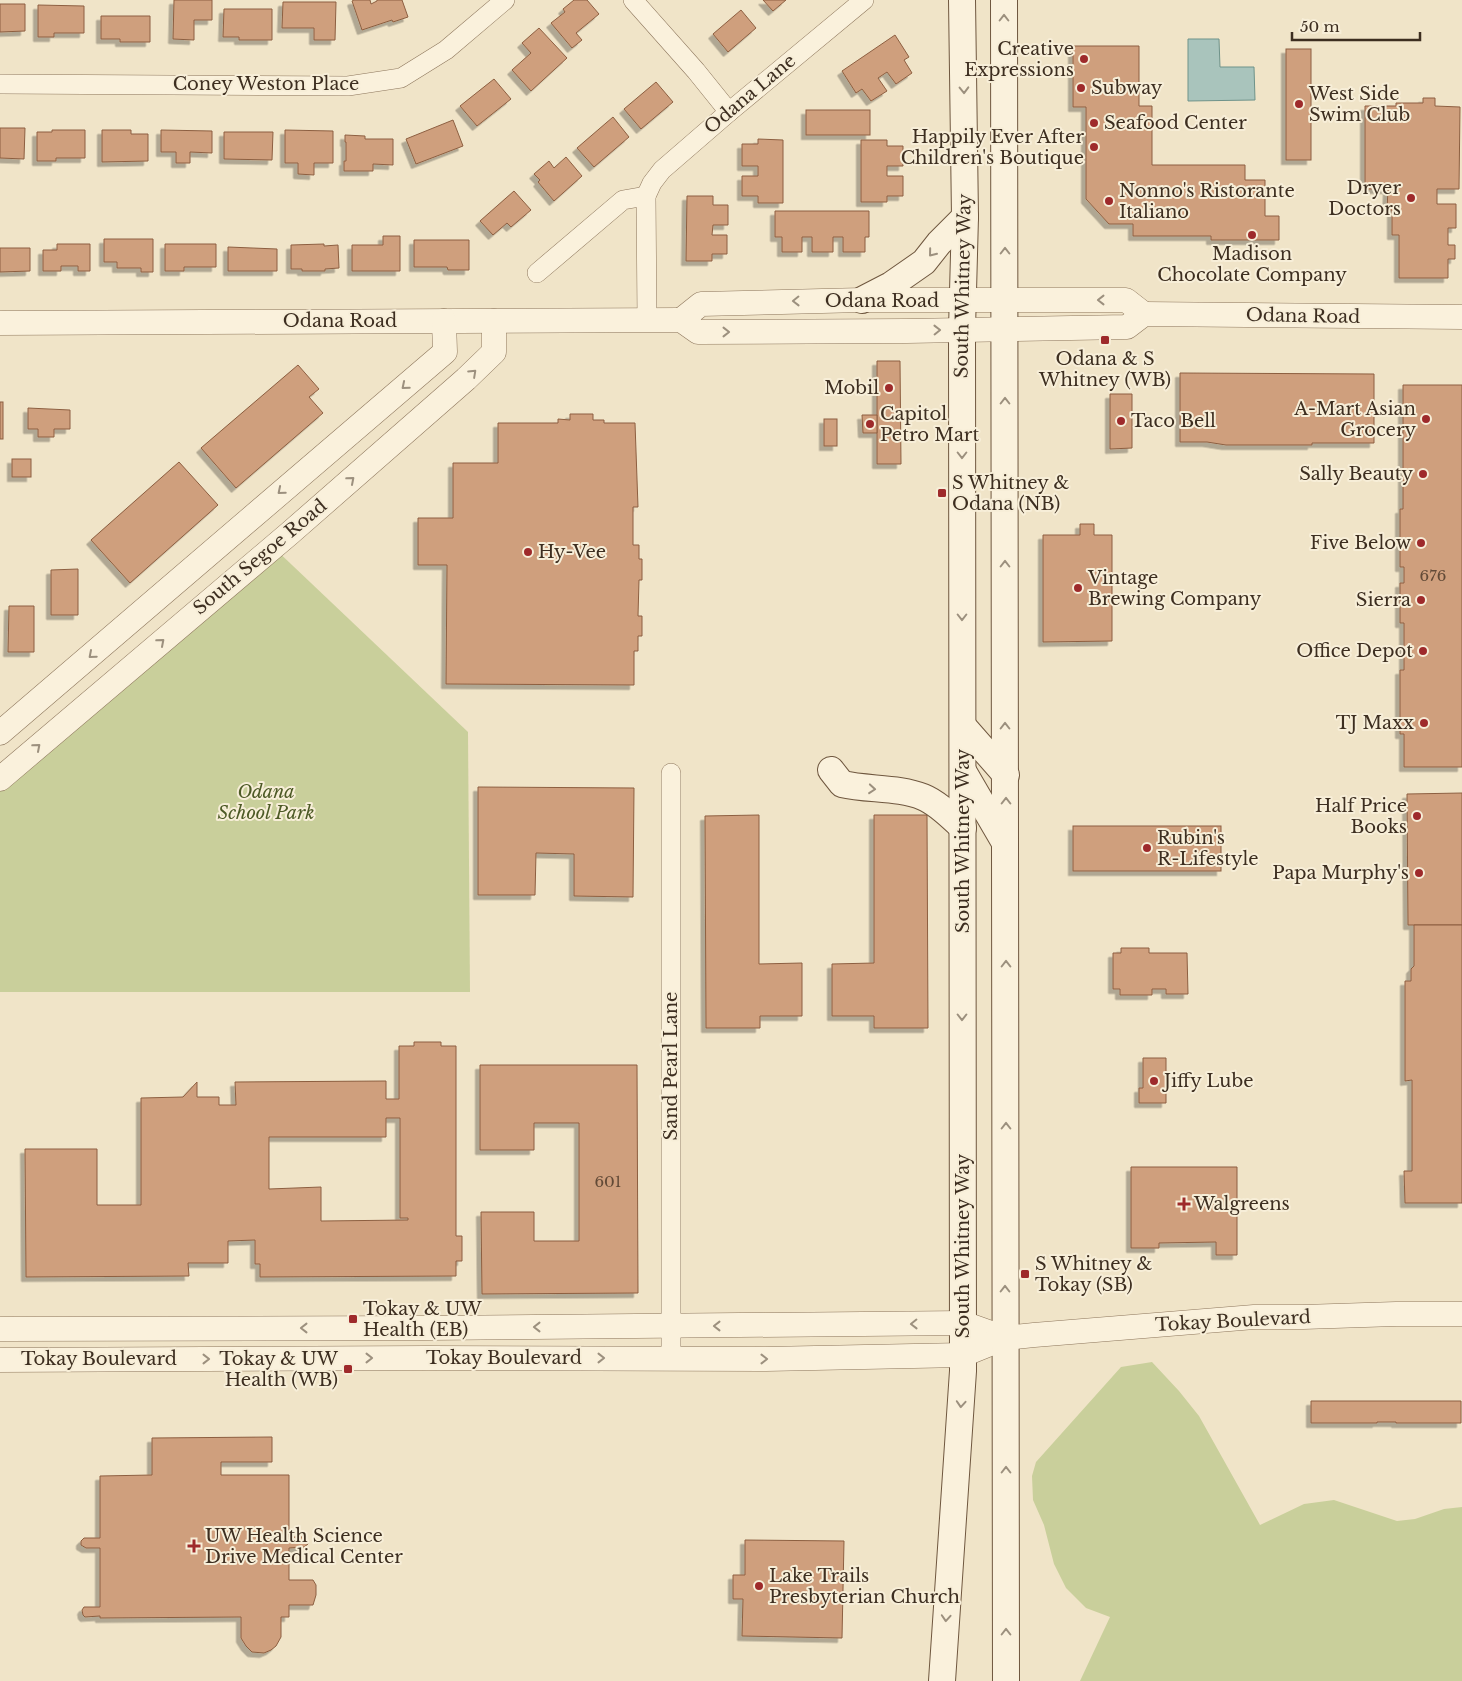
<svg xmlns="http://www.w3.org/2000/svg" width="1462" height="1681" font-family="'Libre Baskerville',serif">
  <style>
    .green { fill: #c9cf9b }
    .water { fill: #a9c4bc; stroke: #6f938a }
    .building { fill: #cf9f7d; stroke: #8d5f41; fill-rule: evenodd; filter: url(#shadow) }
    .lines { fill: none; stroke-linecap: round; stroke-linejoin: round }
    .minor-casing { stroke: #8d765c; stroke-width: 20 }
    .tertiary-casing { stroke: #8d765c; stroke-width: 25 }
    .secondary-casing { stroke: #6f573f; stroke-width: 28 }
    .minor { stroke: #faf1dc; stroke-width: 19 }
    .tertiary { stroke: #faf1dc; stroke-width: 24 }
    .secondary { stroke: #faf1dc; stroke-width: 26 }
    .oneway { stroke: #9c907e }
    .poi-dot { fill: #9e2a2b; stroke: #f7eed8; stroke-width: 2 }
    .labels { text-anchor: middle; dominant-baseline: central; stroke-width: 4; stroke-linejoin: round; paint-order: stroke }
    .number-label { font-size: 15px; fill: #624a37 }
    .poi-label { font-size: 18px; fill: #3d2e20; stroke: #f7eed8; text-anchor: start }
    .street-label { font-size: 18px; fill: #3d2e20; stroke: #f7eed8 }
    .park-label { font-size: 18px; font-style: italic; fill: #4d5a26; stroke: #f7eed8 }
  </style>
  <defs>
    <filter id="shadow"><feDropShadow dx="-4.5" dy="4.5" stdDeviation="0" flood-color="#0004"/></filter>
  </defs>
  <rect width="100%" height="100%" fill="#f0e4c8"/>
  <!-- green -->
  <g class="green">
    <path d="M272,546L468,732L470,992H0V779Z"/>
    <path d="M1152,1362L1179,1391L1199,1416L1260,1525L1304,1504L1334,1500L1397,1521L1415,1519L1444,1509L1462,1507V1681H1080L1110,1617L1086,1608L1066,1588L1054,1564L1044,1525L1033,1500L1032,1476L1036,1462L1121,1367Z"/>
  </g>
  <!-- water -->
  <path class="water" d="M1188,39H1219L1220,67H1254L1255,100L1188,101Z"/>
  <!-- building -->
  <g class="building">
    <path d="M174,0H212V20H194V40L173,39Z"/>
    <path d="M354,0H370L371,4L377,1V0H402L408,17L393,22L392,20L362,30L352,1Z"/>
    <path d="M574,0H587L599,14L576,33L582,40L572,48L551,23L565,12L563,9Z"/>
    <path d="M763,0H786L773,11Z"/>
    <path d="M283,2H336L335,40H314V28H282Z"/>
    <path d="M0,4H25V31L0,32Z"/>
    <path d="M38,5L84,6V33H54V37H38Z"/>
    <path d="M224,9H272V40H239V37H223Z"/>
    <path d="M741,10L756,28L728,52L713,34Z"/>
    <path d="M101,16H150V42H120V39H101Z"/>
    <path d="M539,28L567,58L531,91L512,70L531,53L522,43Z"/>
    <path d="M895,35L909,57L904,60L912,73L896,84L887,72L878,78L887,91L871,101L862,89L856,93L842,71Z"/>
    <path d="M1073,46H1139V106H1152V165H1245V180H1265V216H1279V240H1211V236H1133V224H1109L1086,199V107H1073Z"/>
    <rect x="1286" y="49" width="25" height="111"/>
    <path d="M494,79L511,99L477,126L460,106Z"/>
    <path d="M656,82L673,102L641,129L624,109Z"/>
    <path d="M1423,98H1435V106L1460,107L1459,189H1437V204H1456V228H1448V245H1455V259H1448V278H1399V235H1392V210H1387L1388,189H1365V106H1396V103H1423Z"/>
    <rect x="806" y="110" width="64" height="25"/>
    <path d="M613,117L629,137L594,167L577,148Z"/>
    <path d="M453,120L463,146L416,164L406,139Z"/>
    <path d="M0,128H25L24,159L0,158Z"/>
    <path d="M52,130H85V158H56V161H37V132H52Z"/>
    <path d="M102,130H131V134H148V161L102,162Z"/>
    <path d="M161,130L212,131V153L190,152V163H176V152H161Z"/>
    <path d="M285,130L333,131V163H314V175L298,174V163H285Z"/>
    <path d="M224,132H273L272,160L224,159Z"/>
    <path d="M345,135L365,136V139H393V165L373,164V171H344V161H346V142H345Z"/>
    <path d="M758,139L783,140V203H758V196H742V176H758V166H742V144H758Z"/>
    <path d="M861,140H887V146H903V166H887V176H903V196H887V202H861Z"/>
    <path d="M566,157L582,176L554,201L538,182L540,180L534,174L549,161L554,168Z"/>
    <path d="M514,191L531,210L511,227L507,223L493,235L480,221Z"/>
    <path d="M687,196H713V205H728V225H713L712,235H727V254H712V261H686Z"/>
    <path d="M775,211H869V237H865V252H843V237H833V252H812V237H802V252H782V237H775Z"/>
    <path d="M383,236H400V271H352V245H383Z"/>
    <path d="M104,239H153V272H141V268H117V262H104Z"/>
    <path d="M414,240H469V270H448L447,267H414Z"/>
    <path d="M57,244H90V271H78V266H61V271H43V250H57Z"/>
    <path d="M165,244H216V267H184V271H165Z"/>
    <path d="M324,244V246L338,245L339,268L325,269V271H302V269H291V245Z"/>
    <path d="M228,247L277,249V271H228Z"/>
    <path d="M0,248H30V271L0,272Z"/>
    <path d="M877,361H900L901,464H877Z"/>
    <path d="M298,365L319,389L309,397L323,413L236,488L201,448Z"/>
    <path d="M1180,373L1374,374V443H1312V445H1226L1207,442H1180Z"/>
    <path d="M1403,385H1462V767H1404V734H1400V670H1404V623H1400V583H1404V567H1400V509H1403Z"/>
    <path d="M1110,394H1132V448L1110,449Z"/>
    <rect x="0" y="402" width="3" height="37"/>
    <path d="M28,408L70,410V429H54V437H38V429H28Z"/>
    <path d="M570,414H593V420H604V423H635L638,507H633V545H639V559H642V580H639L638,616H642V636H638V651H634V685L446,684L447,565H418V518H453V463H498V423H558V419L570,420Z"/>
    <path d="M862,415H877V433H863Z"/>
    <rect x="824" y="419" width="13" height="27"/>
    <rect x="12" y="459" width="19" height="18"/>
    <path d="M179,462L218,505L130,583L91,540Z"/>
    <path d="M1080,524H1094V535H1112V641L1043,642V535H1080Z"/>
    <path d="M78,569V615H51V570Z"/>
    <path d="M9,606H34V652H8Z"/>
    <path d="M478,787L634,788L633,897L574,896V854L536,853L535,895H478Z"/>
    <path d="M1462,793V925H1408L1407,794Z"/>
    <path d="M759,815V964L802,963V1016H760V1028H706L705,816Z"/>
    <path d="M874,815H927L928,1028H874V1016H832V964L874,963Z"/>
    <rect x="1073" y="826" width="148" height="45"/>
    <path d="M1414,925H1462V1203H1405L1404,1171H1412V1080L1405,1081V981H1411V969L1414,966Z"/>
    <path d="M1121,948H1149V953H1187L1188,994H1166V989H1152V995H1120V989H1113V953H1121Z"/>
    <path d="M414,1042H441V1046H456V1236H462V1261H456V1276L260,1277V1264H255V1240L228,1241V1263H188L189,1276L26,1277L25,1149H97V1205H141V1098L183,1097L197,1082V1097H219V1105H236L235,1082L386,1081V1099H399V1046H414ZM386,1118H400V1218H408V1220L321,1221V1187L269,1189V1137H386Z"/>
    <path d="M1143,1058H1166V1103H1139V1088H1143Z"/>
    <path d="M480,1065H637L638,1293L482,1294L481,1212H534V1241H579V1123H534V1150H480Z"/>
    <path d="M1131,1167H1237V1255H1216V1242L1159,1243V1248H1131Z"/>
    <path d="M1311,1401H1461V1423H1396V1422H1377V1423H1311Z"/>
    <path d="M272,1437V1462H221V1475H289V1537H306L308,1544L304,1547L289,1548V1580H313L316,1585V1595L313,1605H289V1617H281V1637L276,1646L271,1650L264,1653L252,1652L246,1646L241,1638V1617L100,1618V1616L85,1617L83,1615L82,1610L84,1607H100V1548H86L81,1545V1541L84,1538H100V1476L152,1475V1438Z"/>
    <path d="M745,1540L844,1541L842,1638L742,1636L743,1599H733V1575H745Z"/>
  </g>
  <g class="lines">
    <!-- minor casing -->
    <g class="minor-casing">
      <g id="minor">
        <path d="M633,0L696,71L729,112"/>
        <path d="M0,84L348,86L401,78L446,50L505,0"/>
        <path d="M537,273L623,200L646,196"/>
        <path d="M647,320L646,196L652,183L662,170L729,112L864,0"/>
        <path d="M671,773V1359"/>
      </g>
    </g>
    <!-- tertiary casing -->
    <g class="tertiary-casing">
      <g id="tertiary">
        <path d="M681,320L701,304L862,300H1126L1144,314"/>
        <path d="M0,323L681,320L698,332L907,331L1127,327L1144,314L1462,317"/>
        <path d="M0,733L445,352L444,321"/>
        <path d="M0,779L290,533L466,379L494,352V321"/>
        <path d="M0,1329L428,1328L963,1323L1005,1338"/>
        <path d="M0,1360L428,1358L766,1359L963,1355L1005,1338L1034,1335L1254,1317H1303L1396,1314H1462"/>
      </g>
    </g>
    <!-- secondary casing -->
    <g class="secondary-casing">
      <g id="secondary">
        <path d="M1004,0L1006,1681"/>
        <path d="M862,300L891,285L924,262L939,243L965,217"/>
        <path d="M963,726L1006,775"/>
        <path d="M831,770L842,784C868,790 899,787 923,797C938,803 951,817 963,828"/>
        <path d="M963,771L1005,843"/>
        <path d="M942,1681L963,1371L962,329L965,217L962,0"/>
      </g>
    </g>
    <!-- minor -->
    <use href="#minor" class="minor"/>
    <!-- tertiary -->
    <use href="#tertiary" class="tertiary"/>
    <!-- secondary -->
    <use href="#secondary" class="secondary"/>
  </g>
  <!-- one-way arrows -->
  <defs><path id="oneway-chevron" d="M-2-3.5L2.5 0L-2 3.5" fill="none" stroke-width="1.6" stroke-linecap="round" stroke-linejoin="round" transform="scale(1.25)"/></defs>
  <g class="oneway">
    <use href="#oneway-chevron" transform="translate(1004 18) rotate(-90)"/>
    <use href="#oneway-chevron" transform="translate(964 90) rotate(89)"/>
    <use href="#oneway-chevron" transform="translate(1005 251) rotate(-90)"/>
    <use href="#oneway-chevron" transform="translate(932 253) rotate(129)"/>
    <use href="#oneway-chevron" transform="translate(1101 300) rotate(-180)"/>
    <use href="#oneway-chevron" transform="translate(796 301) rotate(179)"/>
    <use href="#oneway-chevron" transform="translate(937 330) rotate(-1)"/>
    <use href="#oneway-chevron" transform="translate(726 332)"/>
    <use href="#oneway-chevron" transform="translate(473 373) rotate(-43)"/>
    <use href="#oneway-chevron" transform="translate(405 386) rotate(140)"/>
    <use href="#oneway-chevron" transform="translate(1005 401) rotate(-90)"/>
    <use href="#oneway-chevron" transform="translate(962 455) rotate(90)"/>
    <use href="#oneway-chevron" transform="translate(351 480) rotate(-41)"/>
    <use href="#oneway-chevron" transform="translate(281 491) rotate(140)"/>
    <use href="#oneway-chevron" transform="translate(1005 564) rotate(-90)"/>
    <use href="#oneway-chevron" transform="translate(962 617) rotate(90)"/>
    <use href="#oneway-chevron" transform="translate(161 642) rotate(-41)"/>
    <use href="#oneway-chevron" transform="translate(92 655) rotate(139)"/>
    <use href="#oneway-chevron" transform="translate(1005 726) rotate(-90)"/>
    <use href="#oneway-chevron" transform="translate(37 747) rotate(-41)"/>
    <use href="#oneway-chevron" transform="translate(872 789) rotate(5)"/>
    <use href="#oneway-chevron" transform="translate(1006 801) rotate(-90)"/>
    <use href="#oneway-chevron" transform="translate(1006 964) rotate(-90)"/>
    <use href="#oneway-chevron" transform="translate(962 1017) rotate(90)"/>
    <use href="#oneway-chevron" transform="translate(1006 1126) rotate(-90)"/>
    <use href="#oneway-chevron" transform="translate(1005 1289) rotate(-90)"/>
    <use href="#oneway-chevron" transform="translate(914 1324) rotate(179)"/>
    <use href="#oneway-chevron" transform="translate(717 1326) rotate(180)"/>
    <use href="#oneway-chevron" transform="translate(537 1327) rotate(180)"/>
    <use href="#oneway-chevron" transform="translate(304 1328) rotate(-180)"/>
    <use href="#oneway-chevron" transform="translate(369 1358)"/>
    <use href="#oneway-chevron" transform="translate(601 1358)"/>
    <use href="#oneway-chevron" transform="translate(206 1359)"/>
    <use href="#oneway-chevron" transform="translate(764 1359)"/>
    <use href="#oneway-chevron" transform="translate(961 1404) rotate(94)"/>
    <use href="#oneway-chevron" transform="translate(1006 1470) rotate(-90)"/>
    <use href="#oneway-chevron" transform="translate(946 1618) rotate(94)"/>
    <use href="#oneway-chevron" transform="translate(1006 1632) rotate(-90)"/>
  </g>
  <!-- markers -->
  <g class="poi-dot">
    <circle cx="1084" cy="59" r="5"/>
    <circle cx="1081" cy="88" r="5"/>
    <circle cx="1299" cy="104" r="5"/>
    <circle cx="1094" cy="123" r="5"/>
    <circle cx="1094" cy="147" r="5"/>
    <circle cx="1411" cy="198" r="5"/>
    <circle cx="1109" cy="201" r="5"/>
    <circle cx="1252" cy="235" r="5"/>
    <rect x="1100" y="335" width="10" height="10" rx="2.5"/>
    <circle cx="889" cy="388" r="5"/>
    <circle cx="1426" cy="419" r="5"/>
    <circle cx="1121" cy="421" r="5"/>
    <circle cx="870" cy="424" r="5"/>
    <circle cx="1423" cy="474" r="5"/>
    <rect x="937" y="488" width="10" height="10" rx="2.5"/>
    <circle cx="1421" cy="543" r="5"/>
    <circle cx="528" cy="552" r="5"/>
    <circle cx="1078" cy="588" r="5"/>
    <circle cx="1421" cy="600" r="5"/>
    <circle cx="1423" cy="651" r="5"/>
    <circle cx="1424" cy="723" r="5"/>
    <circle cx="1417" cy="816" r="5"/>
    <circle cx="1147" cy="848" r="5"/>
    <circle cx="1419" cy="873" r="5"/>
    <circle cx="1154" cy="1081" r="5"/>
    <path d="M1181.5 1196.5h5v5h5v5h-5v5h-5v-5h-5v-5h5z"/>
    <rect x="1020" y="1269" width="10" height="10" rx="2.5"/>
    <rect x="348" y="1314" width="10" height="10" rx="2.5"/>
    <rect x="343" y="1364" width="10" height="10" rx="2.5"/>
    <path d="M191.5 1538.5h5v5h5v5h-5v5h-5v-5h-5v-5h5z"/>
    <circle cx="759" cy="1586" r="5"/>
  </g>
  <g class="labels">
    <!-- number labels -->
    <g class="number-label">
      <text x="1433" y="575">676</text>
      <text x="608" y="1181">601</text>
    </g>
    <!-- poi labels -->
    <g class="poi-label">
      <text x="1074" y="49" text-anchor="end">Creative<tspan x="1074" dy="21">Expressions</tspan></text>
      <text x="1091" y="88">Subway</text>
      <text x="1309" y="94">West Side<tspan x="1309" dy="21">Swim Club</tspan></text>
      <text x="1104" y="123">Seafood Center</text>
      <text x="1084" y="137" text-anchor="end">Happily Ever After<tspan x="1084" dy="21">Children's Boutique</tspan></text>
      <text x="1401" y="188" text-anchor="end">Dryer<tspan x="1401" dy="21">Doctors</tspan></text>
      <text x="1119" y="191">Nonno's Ristorante<tspan x="1119" dy="21">Italiano</tspan></text>
      <text x="1252" y="254" text-anchor="middle">Madison<tspan x="1252" dy="21">Chocolate Company</tspan></text>
      <text x="1105" y="359" text-anchor="middle">Odana &amp; S<tspan x="1105" dy="21">Whitney (WB)</tspan></text>
      <text x="879" y="388" text-anchor="end">Mobil</text>
      <text x="1416" y="409" text-anchor="end">A-Mart Asian<tspan x="1416" dy="21">Grocery</tspan></text>
      <text x="880" y="414">Capitol<tspan x="880" dy="21">Petro Mart</tspan></text>
      <text x="1131" y="421">Taco Bell</text>
      <text x="1413" y="474" text-anchor="end">Sally Beauty</text>
      <text x="952" y="483">S Whitney &amp;<tspan x="952" dy="21">Odana (NB)</tspan></text>
      <text x="1411" y="543" text-anchor="end">Five Below</text>
      <text x="538" y="552">Hy-Vee</text>
      <text x="1088" y="578">Vintage<tspan x="1088" dy="21">Brewing Company</tspan></text>
      <text x="1411" y="600" text-anchor="end">Sierra</text>
      <text x="1413" y="651" text-anchor="end">Office Depot</text>
      <text x="1414" y="723" text-anchor="end">TJ Maxx</text>
      <text x="1407" y="806" text-anchor="end">Half Price<tspan x="1407" dy="21">Books</tspan></text>
      <text x="1157" y="838">Rubin's<tspan x="1157" dy="21">R-Lifestyle</tspan></text>
      <text x="1409" y="873" text-anchor="end">Papa Murphy's</text>
      <text x="1164" y="1081">Jiffy Lube</text>
      <text x="1194" y="1204">Walgreens</text>
      <text x="1035" y="1264">S Whitney &amp;<tspan x="1035" dy="21">Tokay (SB)</tspan></text>
      <text x="363" y="1309">Tokay &amp; UW<tspan x="363" dy="21">Health (EB)</tspan></text>
      <text x="338" y="1359" text-anchor="end">Tokay &amp; UW<tspan x="338" dy="21">Health (WB)</tspan></text>
      <text x="205" y="1536">UW Health Science<tspan x="205" dy="21">Drive Medical Center</tspan></text>
      <text x="769" y="1576">Lake Trails<tspan x="769" dy="21">Presbyterian Church</tspan></text>
    </g>
    <!-- street labels -->
    <g class="street-label">
      <text x="266" y="84">Coney Weston Place</text>
      <text transform="translate(750 94) rotate(-40)">Odana Lane</text>
      <text transform="translate(963 286) rotate(-89)">South Whitney Way</text>
      <text x="882" y="301">Odana Road</text>
      <text transform="translate(1303 316) rotate(1)">Odana Road</text>
      <text x="340" y="321">Odana Road</text>
      <text transform="translate(260 557) rotate(-40)">South Segoe Road</text>
      <text transform="translate(963 841) rotate(-90)">South Whitney Way</text>
      <text transform="translate(671 1066) rotate(-90)">Sand Pearl Lane</text>
      <text transform="translate(963 1246) rotate(-90)">South Whitney Way</text>
      <text transform="translate(1233 1321) rotate(-3)">Tokay Boulevard</text>
      <text x="504" y="1358">Tokay Boulevard</text>
      <text x="99" y="1359">Tokay Boulevard</text>
    </g>
    <!-- park labels -->
    <g class="park-label">
      <text x="266" y="792">Odana<tspan x="266" dy="21">School Park</tspan></text>
    </g>
  </g>
  <!-- scale -->
  <path d="M1292 32v8h128v-8" fill="none" stroke="#3d2e20" stroke-width="2.5"/>
  <text x="1300" y="32" font-size="15" fill="#3d2e20" stroke="#f7eed8" stroke-width="4" paint-order="stroke">50 m</text>
</svg>
